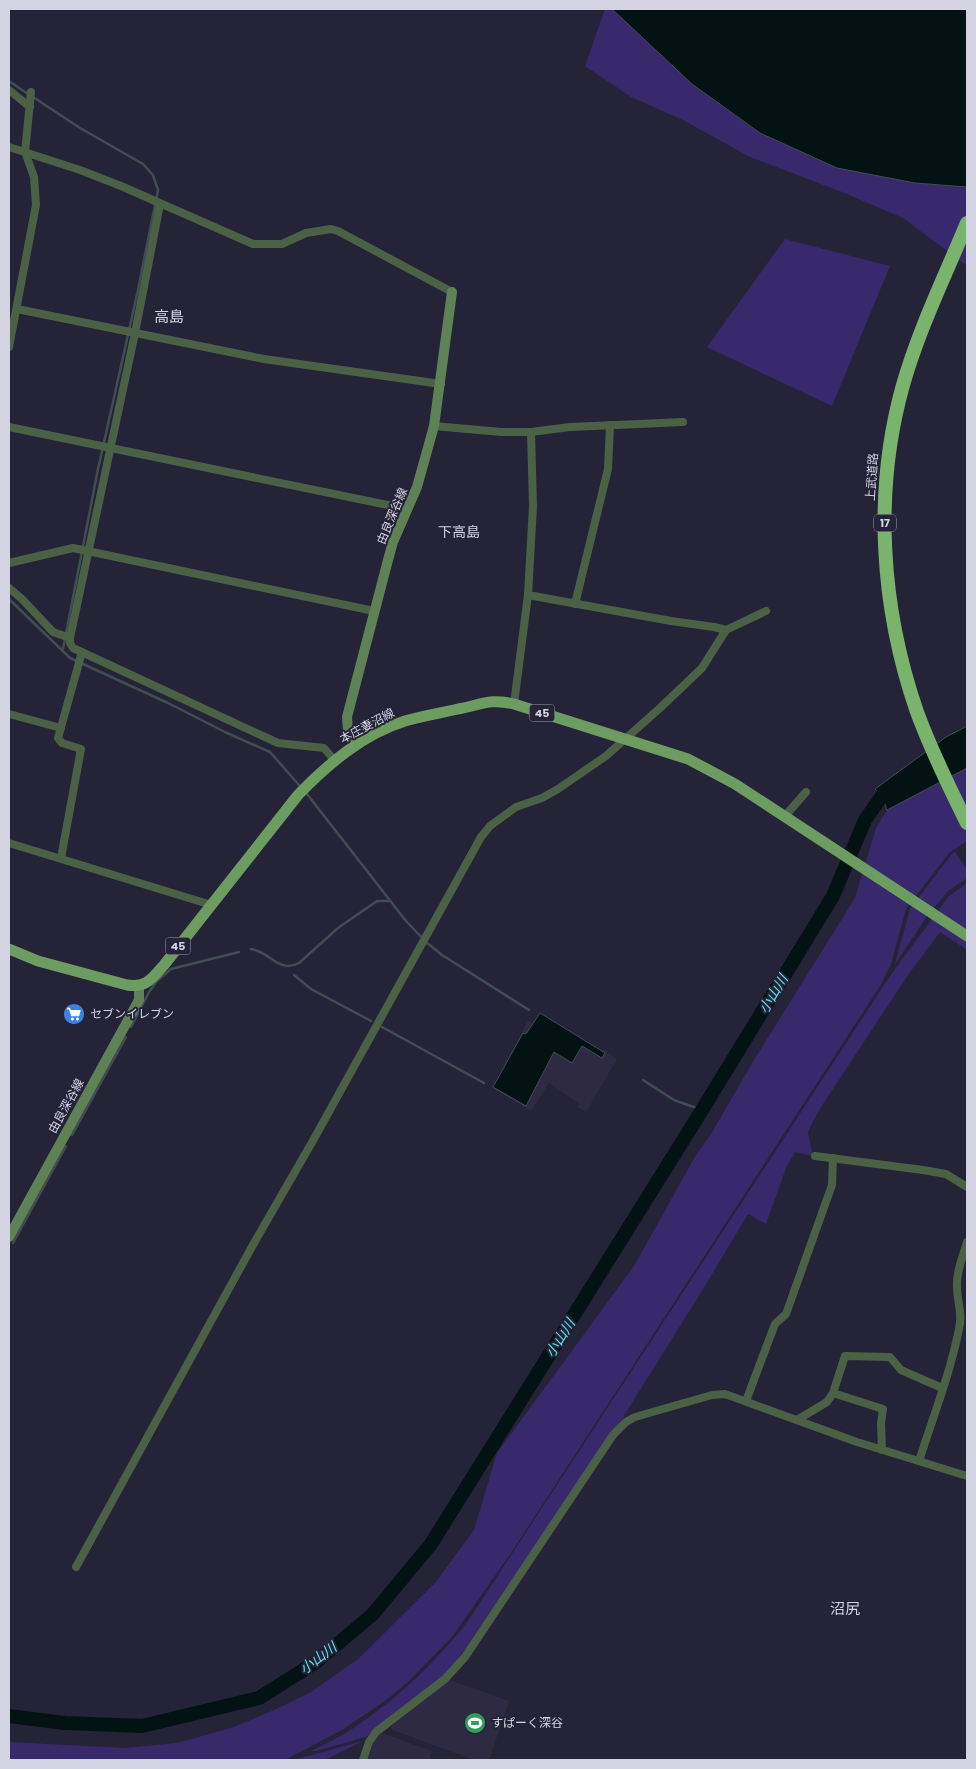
<svg xmlns="http://www.w3.org/2000/svg" width="976" height="1769" font-family="Poppins,'Noto Sans JP',sans-serif">
  <rect width="100%" height="100%" fill="#252337"/>
  <g fill="#2e2a44">
    <polygon points="540,1014 603,1051 605,1049 607,1050 606,1053 617,1059 586,1112 577,1107 579,1104 549,1083 531,1111 492,1088 528,1021 532,1023 537,1020"/>
    <polygon points="450,1680 509,1701 489,1760 475,1760 392,1730 390,1727"/>
    <polygon points="382,1733 432,1751 429,1760 368,1760 375,1739"/>
  </g>
  <g fill="#38296d">
    <polygon points="605,9 612,9 692,84 760,133 915,183 967,188 967,266 903,218 842,192 750,157 683,120 631,97 585,66"/>
    <polygon points="785,239 890,266 832,406 707,347"/>
    <polygon points="967,768 967,841 949,853 906,909 891,964 882,983 513,1550 452,1637 408,1682 382,1703 342,1730 285,1760 9,1760 9,1742 125,1748 177,1743 234,1727 272,1711 311,1692 358,1659 435,1583 474,1530 497,1453 634,1266 696,1155 711,1134 754,1060 855,898 876,828 887,810"/>
    <polygon points="955,852 967,870 967,878 948,891 927,916 895,964 910,909 951,855"/>
    <polygon points="967,883 967,932 938,911 948,897"/>
    <path d="M932 919 967 942V950L940 932 908 975 821 1107 809 1129 808 1133 813 1156 795 1152 786 1168 766 1224 748 1214 705 1286 625 1414 622 1420 607 1439 466 1648 453 1667 443 1676 366 1737 316 1751H311C327 1743 344 1735 358 1725 400 1696 437 1661 468 1621L892 973Z"/>
    <polygon points="363,1741 325,1760 293,1760"/>
  </g>
  <g fill="#031314" stroke="#424d52">
    <polygon points="612,9 967,9 967,187 915,183 837,168 760,133 692,84"/>
    <polygon points="967,726 967,768 887,810 882,796 875,789 946,737"/>
    <polygon points="540,1013 605,1053 602,1058 582,1046 572,1063 554,1052 526,1106 493,1087 523,1033 526,1034"/>
  </g>
  <g fill="none" stroke-linecap="round" stroke-linejoin="round">
    <g stroke="#424d52" stroke-width="2.5">
      <polyline points="9,81 28,94"/>
      <polyline points="33,97 80,128 143,164 153,175 158,190 138,290 98,469 63,649"/>
      <polyline points="9,599 70,658 168,703 227,733 270,752 299,785"/>
      <polyline points="307,794 406,921 426,942 442,955 529,1010"/>
      <path d="M251 949C269 951 279 974 299 963L338 928 377 901H389"/>
      <polyline points="294,975 311,989 371,1021"/>
      <polyline points="131,1027 149,992 157,981 171,969 239,952"/>
      <polyline points="382,1027 484,1083"/>
      <polyline points="643,1080 674,1100 702,1110"/>
      <polyline points="72,1135 126,1037"/>
      <polyline points="13,1243 66,1146"/>
    </g>
    <polyline stroke="#031314" stroke-width="14" points="9,1716 65,1723 142,1726 259,1698 316,1662 373,1614 431,1544 702,1110 833,896 865,820 882,796 897,786"/>
    <g stroke="#4b6145" stroke-width="8">
      <polyline points="9,90 30,107"/>
      <polyline points="9,147 80,170 121,186 253,244 282,244 306,233 331,229 338,231 452,292"/>
      <polyline points="17,309 264,359 441,384"/>
      <polyline points="9,347 36,205 34,177 25,152 31,92"/>
      <polyline points="434,426 501,432 531,432 570,427 683,422"/>
      <polyline points="9,427 407,509"/>
      <polyline points="9,563 73,548 374,611"/>
      <polyline points="9,588 22,599 53,632 70,638 70,643 73,648 278,743 324,748 335,761"/>
      <polyline points="528,595 671,621 714,627 726,630"/>
      <polyline points="575,604 608,469 610,425"/>
      <polyline points="70,638 135,333 160,204"/>
      <polyline points="514,704 528,595 533,506 531,432"/>
      <polyline points="9,714 61,728"/>
      <polyline points="785,816 806,792"/>
      <polyline points="9,843 205,903 209,906"/>
      <polyline points="61,858 81,749 62,743 58,738 82,652"/>
      <polyline points="815,1156 923,1170 946,1174 967,1187"/>
      <polyline points="833,1393 883,1409 881,1423 882,1450"/>
      <polyline points="746,1401 775,1324 786,1314 832,1185 833,1158"/>
      <polyline points="797,1420 827,1402 833,1393 845,1356 890,1357 901,1370 942,1388"/>
      <path d="M919 1461C933 1417 950 1374 959 1329 963 1312 957 1303 957 1287 956 1272 963 1256 967 1242"/>
      <polyline points="76,1567 254,1243 315,1137 481,837 490,826 516,807 542,798 558,789 606,756 660,708 702,668 726,630 766,611"/>
      <polyline points="363,1760 369,1742 376,1732 445,1679 465,1657 613,1435 626,1422 635,1417 712,1395 725,1394 857,1442 967,1476"/>
    </g>
    <g stroke="#5e8255" stroke-width="10">
      <polyline points="357,744 348,731 347,717 388,560 393,542 417,487 434,426 452,292"/>
      <polyline points="9,1237 139,1000 139,986"/>
    </g>
    <path stroke="#6d9c61" stroke-width="11" d="M9 949 38 961 127 985C147 988 152 978 164 965L298 795C328 764 363 734 405 721 422 716 440 713 458 709 481 705 489 698 514 704L688 759 735 784 967 936"/>
    <path stroke="#7ab36b" stroke-width="14" d="M967 223C945 276 919 329 903 385 873 492 881 608 917 712 931 750 949 787 967 823"/>
  </g>
  <defs>
    <g id="supermarket-disc" transform="scale(1.125)"><circle r="9.5" fill="#3f7fe0" stroke="#252337"/><path d="M-6-5.5h2.5l.6 2H6L4.5 2H-2.5L-4.4-4H-6ZM-1.5 3.2a1.3 1.3 0 1 0 .1 0ZM3 3.2a1.3 1.3 0 1 0 .1 0Z" fill="#fff"/></g>
    <g id="stadium-disc" transform="scale(1.125)"><circle r="9.5" fill="#2e9e5b" stroke="#252337"/><path d="M0-5a6.5 5 0 1 0 0 10a6.5 5 0 1 0 0-10ZM-3.5-1.8h7v3.6h-7Z" fill="#fff"/></g>
  </defs>
  <g fill-rule="evenodd">
    <use href="#supermarket-disc" x="74" y="1014"/>
    <use href="#stadium-disc" x="475" y="1723"/>
  </g>
  <g text-anchor="middle" stroke-width="4" stroke-linejoin="round" paint-order="stroke">
    <g fill="#252337" stroke="#a09eae" stroke-width="1">
      <rect x="874" y="514.5" width="22" height="17" rx="4"/>
      <rect x="529.5" y="704.5" width="25" height="17" rx="4"/>
      <rect x="165.5" y="937.5" width="25" height="17" rx="4"/>
    </g>
    <g font-size="11" font-weight="bold" fill="#d4d3e1">
      <text x="885" y="527">17</text>
      <text x="542" y="717">45</text>
      <text x="178" y="950">45</text>
    </g>
    <g font-size="12" fill="#d4d3e1" stroke="#252337">
      <text transform="translate(872 477) rotate(-86)" y="4">上武道路</text>
      <text transform="translate(392 516) rotate(-67)" y="4">由良深谷線</text>
      <text transform="translate(367 726) rotate(-28)" y="4">本庄妻沼線</text>
      <text transform="translate(66 1106) rotate(-61)" y="4">由良深谷線</text>
    </g>
    <g font-size="12" fill="#d4d3e1" stroke="#252337" text-anchor="start">
      <text x="90" y="1018">セブンイレブン</text>
      <text x="491" y="1727">すぱーく深谷</text>
    </g>
    <g font-size="14" fill="#d4d3e1" stroke="#252337">
      <text x="459" y="537">下高島</text>
    </g>
    <g font-size="14" font-style="italic" fill="#5ce3ef" stroke="#252337">
      <text transform="translate(773 994) rotate(-59)" y="5">小山川</text>
      <text transform="translate(560 1338) rotate(-58)" y="5">小山川</text>
      <text transform="translate(318 1658) rotate(-37)" y="5">小山川</text>
    </g>
    <g font-size="15" fill="#d4d3e1" stroke="#252337">
      <text x="169" y="322">高島</text>
      <text x="845" y="1614">沼尻</text>
    </g>
  </g>
  <rect width="976" height="1769" fill="none" stroke="#d4d3e1" stroke-width="20"/>
</svg>
